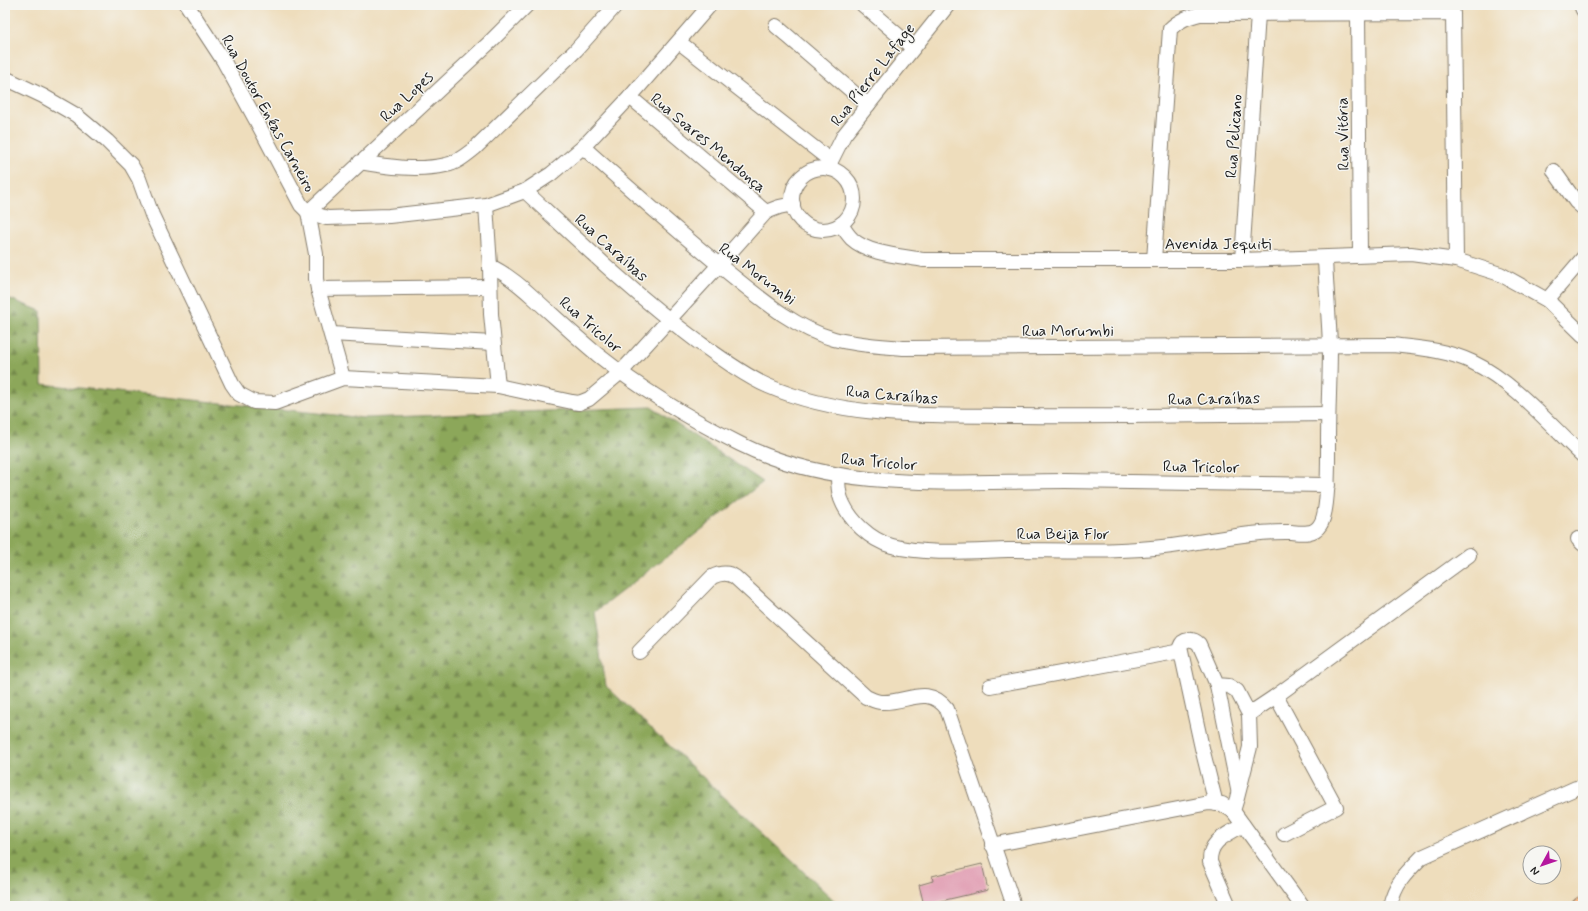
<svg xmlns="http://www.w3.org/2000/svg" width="1588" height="911" font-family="Mynerve,sans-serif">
  <defs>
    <pattern id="forest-firs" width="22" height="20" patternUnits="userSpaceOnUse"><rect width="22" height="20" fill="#8ca75a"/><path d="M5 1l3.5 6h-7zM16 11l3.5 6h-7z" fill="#72874a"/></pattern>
  </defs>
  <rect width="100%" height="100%" fill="#f6f6f2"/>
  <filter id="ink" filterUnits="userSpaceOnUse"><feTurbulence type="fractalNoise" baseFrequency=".025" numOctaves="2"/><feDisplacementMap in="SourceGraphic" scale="8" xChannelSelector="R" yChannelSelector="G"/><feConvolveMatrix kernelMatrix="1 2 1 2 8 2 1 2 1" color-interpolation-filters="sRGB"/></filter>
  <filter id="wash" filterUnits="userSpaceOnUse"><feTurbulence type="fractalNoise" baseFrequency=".012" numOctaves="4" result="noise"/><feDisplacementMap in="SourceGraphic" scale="16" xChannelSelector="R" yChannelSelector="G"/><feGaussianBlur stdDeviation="0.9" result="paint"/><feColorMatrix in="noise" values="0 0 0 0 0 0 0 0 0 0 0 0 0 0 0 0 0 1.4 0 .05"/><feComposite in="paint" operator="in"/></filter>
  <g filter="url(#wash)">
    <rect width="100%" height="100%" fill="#eeddbc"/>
    <polygon fill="url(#forest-firs)" stroke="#54623b" points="5,297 41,311 42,384 364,418 651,407 763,482 595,612 606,686 840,906 5,906"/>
    <g id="blocks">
      <polygon fill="#e2a2b6" points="982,864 988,890 924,905 919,885 933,881 932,876"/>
    </g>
  </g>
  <g filter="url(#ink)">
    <use href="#blocks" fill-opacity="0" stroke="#857c6c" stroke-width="1"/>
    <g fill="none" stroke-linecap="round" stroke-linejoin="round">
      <g stroke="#857c6c" stroke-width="16">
        <g id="minor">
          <polyline points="187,5 223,60 257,122 301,205 308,212 327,218 389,216 486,205 525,191 551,174 583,147 630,97 710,5"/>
          <polyline points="863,5 913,48"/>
          <polyline points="1581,5 1583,10"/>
          <polyline points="1358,13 1360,255"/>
          <polyline points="776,26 868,105"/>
          <polyline points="679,42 831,161"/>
          <polyline points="5,78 43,96 76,115 107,141 131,165 139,179 152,215 232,384 239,394 254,402 275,403 343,378 498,386 572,402 579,403 589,399 621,372 719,265 766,212 779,207 793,204"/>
          <polyline points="630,97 766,212"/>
          <path d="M583 147C631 190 679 233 730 274 761 299 795 328 834 339 857 345 880 346 903 348L1392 345C1419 348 1447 350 1472 362 1514 382 1549 424 1583 456"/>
          <path d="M360 162C388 167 418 171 446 165 457 163 466 155 475 148L576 50 616 5"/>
          <circle cx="823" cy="199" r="31"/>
          <polyline points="830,169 831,161 844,135 948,5"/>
          <polyline points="1554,171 1576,202 1583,208"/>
          <path d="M525 191C581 243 636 296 697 341 718 356 745 376 768 386 846 420 933 415 1016 416 1120 417 1224 415 1328 414"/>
          <polyline points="486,205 490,266 491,314 498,386"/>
          <path d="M841 224C844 229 848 235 852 239 868 254 902 256 923 260H1242L1411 254 1456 260 1500 274 1547 300 1583 335"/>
          <path d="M1154 260 1170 29C1179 20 1188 17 1200 14L1453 13 1456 260"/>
          <polyline points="1242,260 1258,14"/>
          <path d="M490 266C507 274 520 285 534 298 555 317 576 337 598 355 642 390 690 419 740 444 841 494 956 481 1065 481 1152 482 1240 484 1328 485"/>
          <polyline points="318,289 490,287"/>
          <polyline points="1547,300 1583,258"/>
          <polyline points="331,334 493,343"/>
          <polyline points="343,378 318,289 316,279 316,254 308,212 489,43 527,5"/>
          <path d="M838 475C838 484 838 491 841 499 849 520 870 540 892 546 926 555 972 551 1008 550 1063 550 1117 553 1172 546 1211 541 1250 531 1291 532 1301 533 1314 535 1320 525 1329 513 1328 459 1328 442 1328 410 1330 378 1330 346 1329 317 1326 287 1325 258"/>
          <polyline points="1578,539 1583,544"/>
          <path d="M639 652 712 577C720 573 728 572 735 577L866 697C871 699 876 702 881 702 906 704 927 683 947 709L1014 906"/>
          <polyline points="1217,685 1238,789"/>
          <polyline points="990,686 1181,651"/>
          <polyline points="1276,696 1336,807 1284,834"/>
          <polyline points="1249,714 1276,696 1469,555"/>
          <path d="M1216 804 1202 748 1180 647C1183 638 1193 638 1199 644L1217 685 1229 686 1237 691 1249 714 1250 747 1237 798 1233 811"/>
          <polyline points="992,845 1209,803 1222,804 1233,811 1302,906"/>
          <path d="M1229 906 1210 862C1209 840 1227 835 1243 825"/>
          <path d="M1390 906C1395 883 1406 873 1422 857L1576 788"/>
        </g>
      </g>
      <g stroke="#857c6c" stroke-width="18">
        <polyline id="major" points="1580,906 1583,904"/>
      </g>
      <use href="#minor" stroke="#fff" stroke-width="14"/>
      <use href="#major" stroke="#fabc8b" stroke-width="17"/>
    </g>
  </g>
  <g text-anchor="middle" stroke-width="3" stroke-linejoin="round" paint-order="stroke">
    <g font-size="16" fill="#1c1c1c" stroke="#f6f6f2">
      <text transform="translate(872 74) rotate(-52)" y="6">Rua Pierre Lafage</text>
      <text transform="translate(406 96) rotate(-43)" y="6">Rua Lopes</text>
      <text transform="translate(269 113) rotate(61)" y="6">Rua Doutor Enéas Carneiro</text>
      <text transform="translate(1342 134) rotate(-91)" y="6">Rua Vitória</text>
      <text transform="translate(1233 136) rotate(-86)" y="6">Rua Pelicano</text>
      <text transform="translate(709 142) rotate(40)" y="6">Rua Soares Mendonça</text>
      <text x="1218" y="249">Avenida Jequiti</text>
      <text transform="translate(612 247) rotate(42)" y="6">Rua Caraíbas</text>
      <text transform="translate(758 273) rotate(37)" y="6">Rua Morumbi</text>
      <text transform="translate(591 324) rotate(41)" y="6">Rua Tricolor</text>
      <text x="1068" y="336">Rua Morumbi</text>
      <text transform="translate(892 394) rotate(5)" y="6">Rua Caraíbas</text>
      <text transform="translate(1214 398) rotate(-1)" y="6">Rua Caraíbas</text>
      <text transform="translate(879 461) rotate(5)" y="6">Rua Tricolor</text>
      <text transform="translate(1201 466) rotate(1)" y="6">Rua Tricolor</text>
      <text x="1063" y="539">Rua Beija Flor</text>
    </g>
  </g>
  <rect width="1588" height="911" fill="none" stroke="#f6f6f2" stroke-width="20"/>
  <g transform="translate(1542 865) rotate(230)"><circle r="19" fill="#f6f6f2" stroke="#9f9f9c"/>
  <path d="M0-3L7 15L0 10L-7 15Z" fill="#b5179e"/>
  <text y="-6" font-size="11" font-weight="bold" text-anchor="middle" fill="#1c1c1c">N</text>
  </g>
</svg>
